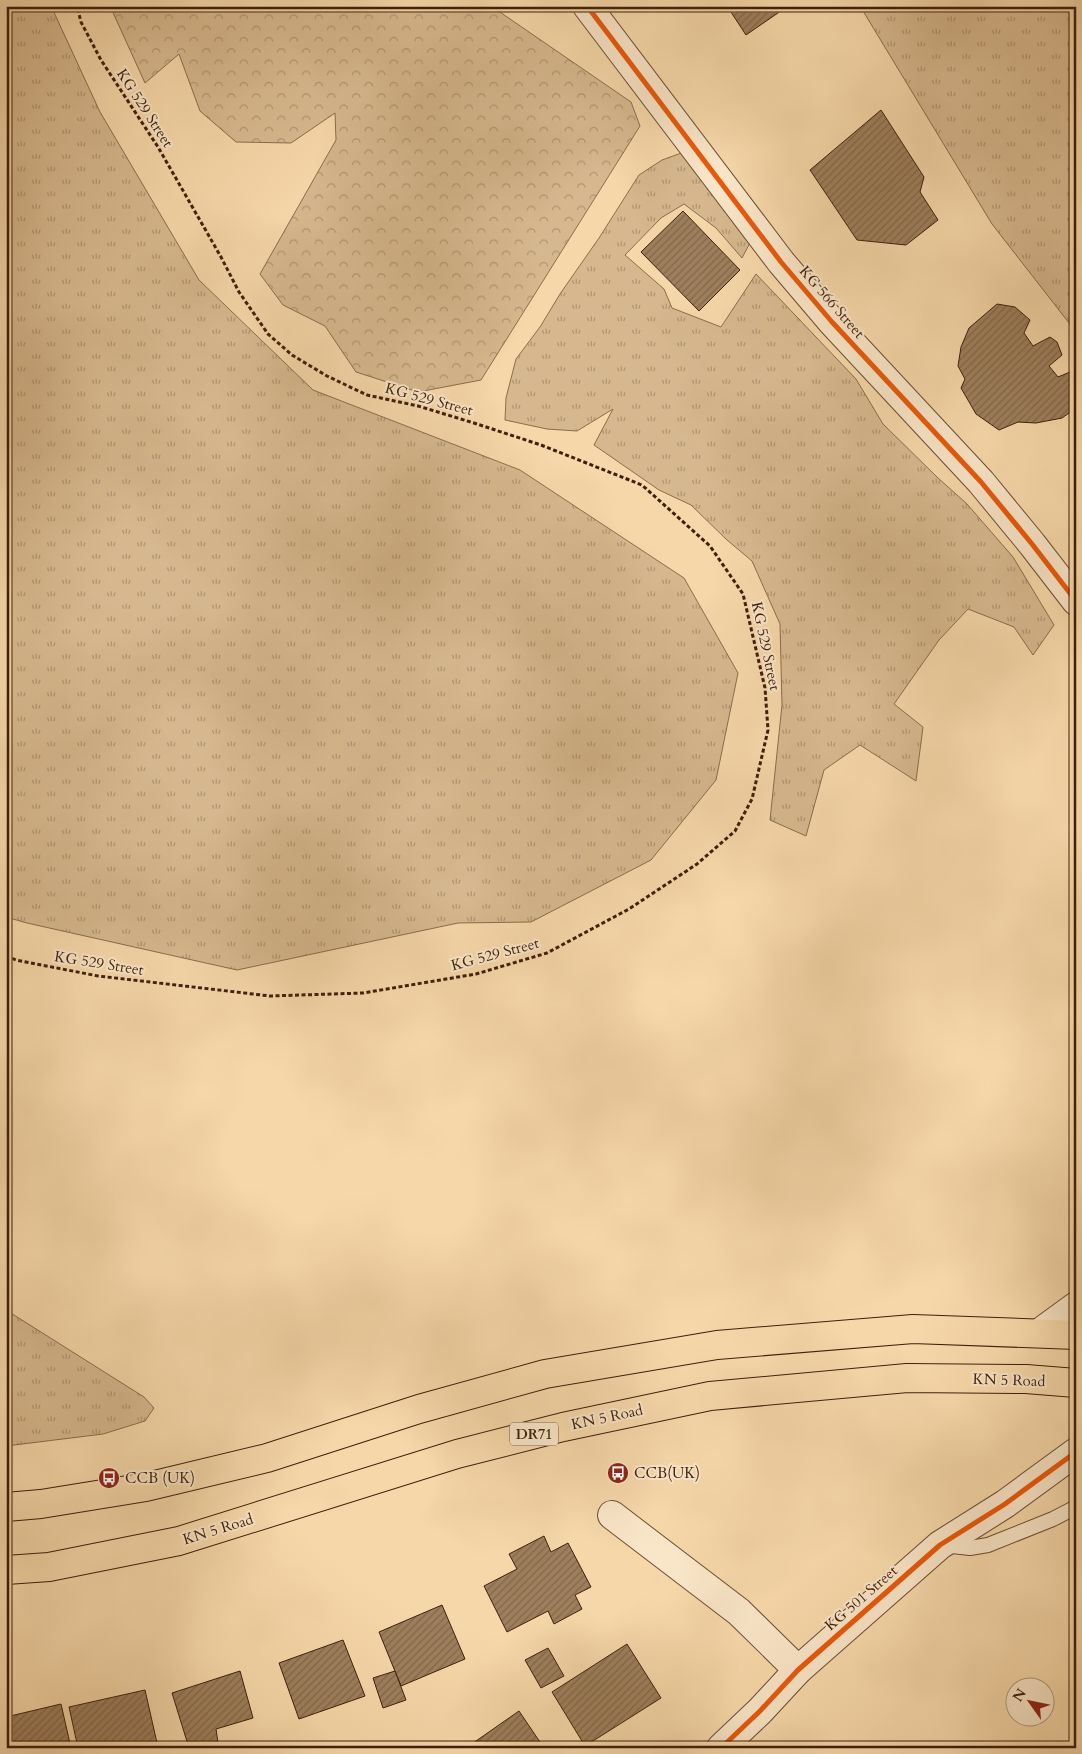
<svg xmlns="http://www.w3.org/2000/svg" width="1082" height="1754" font-family="Cardo,serif">
  <defs>
    <pattern id="grass-tufts" width="24" height="20" patternUnits="userSpaceOnUse" patternTransform="scale(1.25)"><rect width="24" height="20" fill="#d7b88e"/><path d="M3 7l-1-3M5 7V3M7 7l1-3M15 17l-1-3M17 17v-4M19 17l1-3" fill="none" stroke="#b09572"/></pattern>
    <pattern id="forest-crowns" width="20" height="18" patternUnits="userSpaceOnUse" patternTransform="scale(1.25)"><rect width="20" height="18" fill="#d7b88e"/><path d="M2 6a3 3 0 1 1 6 0M12 15a3 3 0 1 1 6 0" fill="none" stroke="#b09572"/></pattern>
    <pattern id="building-hatch" width="6" height="6" patternUnits="userSpaceOnUse" patternTransform="scale(1.25)"><rect width="6" height="6" fill="#9e7f5d"/><path d="M-1 1l2-2M0 6l6-6M5 7l2-2" fill="none" stroke="#82674b"/></pattern>
  </defs>
  <rect width="100%" height="100%" fill="#f6d7a9"/>
  <filter id="stains"><feTurbulence type="fractalNoise" baseFrequency=".004" numOctaves="4"/><feColorMatrix values="0 0 0 0 .2 0 0 0 0 .09 0 0 0 0 .02 0 0 0 .5 -.17"/></filter>
  <radialGradient id="worn" r=".72"><stop offset=".6" stop-color="#630" stop-opacity="0"/><stop offset="1" stop-color="#630" stop-opacity=".3"/></radialGradient>
  <g fill="url(#grass-tufts)" stroke="#8b6c4c">
    <polygon points="6,6 51,6 100,112 199,280 313,390 520,470 684,578 738,673 716,780 651,860 531,922 458,923 237,970 27,923 6,917"/>
    <polygon points="860,6 1076,6 1076,332 992,224"/>
    <polygon points="684,152 753,237 742,258 716,228 684,204 661,218 625,255 664,289 672,308 721,327 756,274 856,379 883,424 937,477 967,504 1013,557 1054,625 1033,655 1014,627 968,609 939,640 894,704 923,727 916,781 860,745 824,770 806,836 770,820 782,705 780,624 752,561 727,540 691,505 659,490 594,445 613,409 577,431 547,429 505,420 506,398 516,359 540,327 560,294 599,238 639,175 662,160"/>
    <polygon points="6,1310 144,1397 154,1408 145,1421 103,1434 6,1446"/>
  </g>
  <polygon fill="url(#forest-crowns)" stroke="#8b6c4c" points="110,6 491,6 631,102 640,126 481,380 418,392 356,372 325,326 283,305 260,274 336,140 335,113 291,143 236,142 200,111 179,54 145,83"/>
  <g fill="url(#building-hatch)" stroke="#3f1f0b">
    <polygon points="727,6 788,6 746,35"/>
    <polygon points="881,110 924,177 920,192 938,220 906,245 857,240 810,170"/>
    <polygon points="683,211 740,270 699,311 641,252"/>
    <polygon points="997,304 1015,307 1030,320 1024,333 1033,346 1050,337 1057,342 1062,355 1049,366 1058,377 1070,372 1076,376 1076,408 1062,418 1036,423 1018,422 999,430 976,414 961,388 965,379 958,366 961,347 969,328"/>
    <polygon points="544,1536 551,1552 568,1543 591,1587 575,1595 582,1609 554,1624 548,1611 507,1632 484,1586 517,1569 509,1554"/>
    <polygon points="442,1605 465,1659 401,1686 379,1632"/>
    <polygon points="343,1640 365,1696 299,1719 279,1663"/>
    <polygon points="627,1644 661,1698 585,1746 552,1692"/>
    <polygon points="548,1648 564,1676 541,1688 525,1660"/>
    <polygon points="240,1671 253,1718 216,1729 218,1743 199,1748 189,1748 172,1693"/>
    <polygon points="395,1671 406,1700 383,1708 373,1678"/>
    <polygon points="145,1690 157,1743 138,1748 78,1748 69,1707"/>
    <polygon points="61,1704 71,1748 6,1748 6,1717"/>
    <polygon points="519,1711 544,1748 466,1748"/>
  </g>
  <g fill="none" stroke-linecap="round" stroke-linejoin="round">
    <g stroke="#6d4d32" stroke-width="16">
      <polyline id="lane" points="943,1545 970,1548 988,1545 1053,1519 1076,1507"/>
    </g>
    <g stroke="#6d4d32" stroke-width="30">
      <g id="street">
        <polyline points="587,6 781,262 832,322 981,482 1032,544 1076,601"/>
        <polyline points="1039,1333 1076,1306"/>
        <polyline points="612,1515 739,1612 798,1670"/>
        <polyline points="721,1748 760,1711 798,1670 940,1545 1005,1504 1076,1452"/>
      </g>
    </g>
    <g stroke="#3f1f0b" stroke-width="30">
      <g id="primary">
        <polyline points="6,1507 41,1504 146,1487 267,1458 419,1409 545,1374 717,1345 913,1329 1076,1335"/>
        <polyline points="6,1570 49,1567 179,1541 457,1454 563,1427 710,1396 907,1378 1026,1379 1076,1383"/>
      </g>
    </g>
    <polyline stroke="#3f1f0b" stroke-width="3" stroke-dasharray="4 2.5" stroke-linecap="butt" points="6,956 16,960 98,976 270,996 363,993 476,974 547,953 629,909 697,864 735,831 752,799 768,730 765,688 743,594 710,546 642,485 541,445 474,423 418,406 367,395 327,376 292,355 268,334 239,292 221,257 158,147 101,60 81,22 77,6"/>
    <use href="#lane" stroke="#f9e5c7" stroke-width="14"/>
    <use href="#street" stroke="#f9e5c7" stroke-width="28"/>
    <use href="#primary" stroke="#f6d7a9" stroke-width="28"/>
    <g stroke="#f9e5c7" stroke-width="8">
      <g id="cycleway">
        <polyline points="587,6 781,262 832,322 981,482 1032,544 1076,601"/>
        <polyline points="721,1748 760,1711 798,1670 940,1545 1005,1504 1076,1452"/>
      </g>
    </g>
    <use href="#cycleway" stroke="#e8590c" stroke-width="5"/>
  </g>
  <defs>
    <g id="bus-disc" transform="scale(1.125)"><circle r="9.5" fill="#8f2418" stroke="#f9e5c7"/><path d="M-5-6H5V4H4V6H2V4H-2V6H-4V4H-5ZM-3.5-4V0h7V-4ZM-3.5 1.2v1.5H-2V1.2ZM2 1.2v1.5H3.5V1.2Z" fill="#fff"/></g>
  </defs>
  <g fill-rule="evenodd">
    <use href="#bus-disc" x="618" y="1473"/>
    <use href="#bus-disc" x="109" y="1478"/>
  </g>
  <g text-anchor="middle" stroke-width="4" stroke-linejoin="round" paint-order="stroke">
    <rect fill="#f9e5c7" stroke="#775a43" stroke-width="1" x="510" y="1422.5" width="48" height="23" rx="4"/>
    <g font-size="14" font-weight="bold" fill="#3f1f0b">
      <text x="534" y="1439">DR71</text>
    </g>
    <g font-size="15" fill="#3f1f0b" stroke="#f9e5c7">
      <text transform="translate(145 108) rotate(57)" y="5">KG 529 Street</text>
      <text transform="translate(832 302) rotate(49)" y="5">KG 566 Street</text>
      <text transform="translate(429 399) rotate(15)" y="5">KG 529 Street</text>
      <text transform="translate(766 646) rotate(78)" y="5">KG 529 Street</text>
      <text transform="translate(495 954) rotate(-15)" y="5">KG 529 Street</text>
      <text transform="translate(99 963) rotate(9)" y="5">KG 529 Street</text>
      <text transform="translate(1009 1380) rotate(2)" y="5">KN 5 Road</text>
      <text transform="translate(607 1417) rotate(-12)" y="5">KN 5 Road</text>
      <text transform="translate(218 1529) rotate(-17)" y="5">KN 5 Road</text>
      <text transform="translate(861 1598) rotate(-41)" y="5">KG 501 Street</text>
    </g>
    <g font-size="15" fill="#3f1f0b" stroke="#f9e5c7" text-anchor="start">
      <text x="634" y="1478">CCB(UK)</text>
      <text x="125" y="1483">CCB (UK)</text>
    </g>
  </g>
  <rect width="1082" height="1754" fill="none" stroke="#f6d7a9" stroke-width="25"/>
  <rect x="8" y="8" width="1067" height="1739" fill="none" stroke="#3f1f0b" stroke-width="2.5"/>
  <rect x="12" y="12" width="1057" height="1729" fill="none" stroke="#3f1f0b"/>
  <g transform="translate(1030 1702) rotate(303)"><circle r="24" fill="#f9e5c7" stroke="#af967c"/>
  <path d="M0-4L9 19L0 12L-9 19Z" fill="#8f2418"/>
  <text y="-8" font-size="14" font-weight="bold" text-anchor="middle" fill="#3f1f0b">N</text>
  </g>
  <rect width="100%" height="100%" filter="url(#stains)"/>
  <rect width="100%" height="100%" fill="url(#worn)"/>
</svg>
